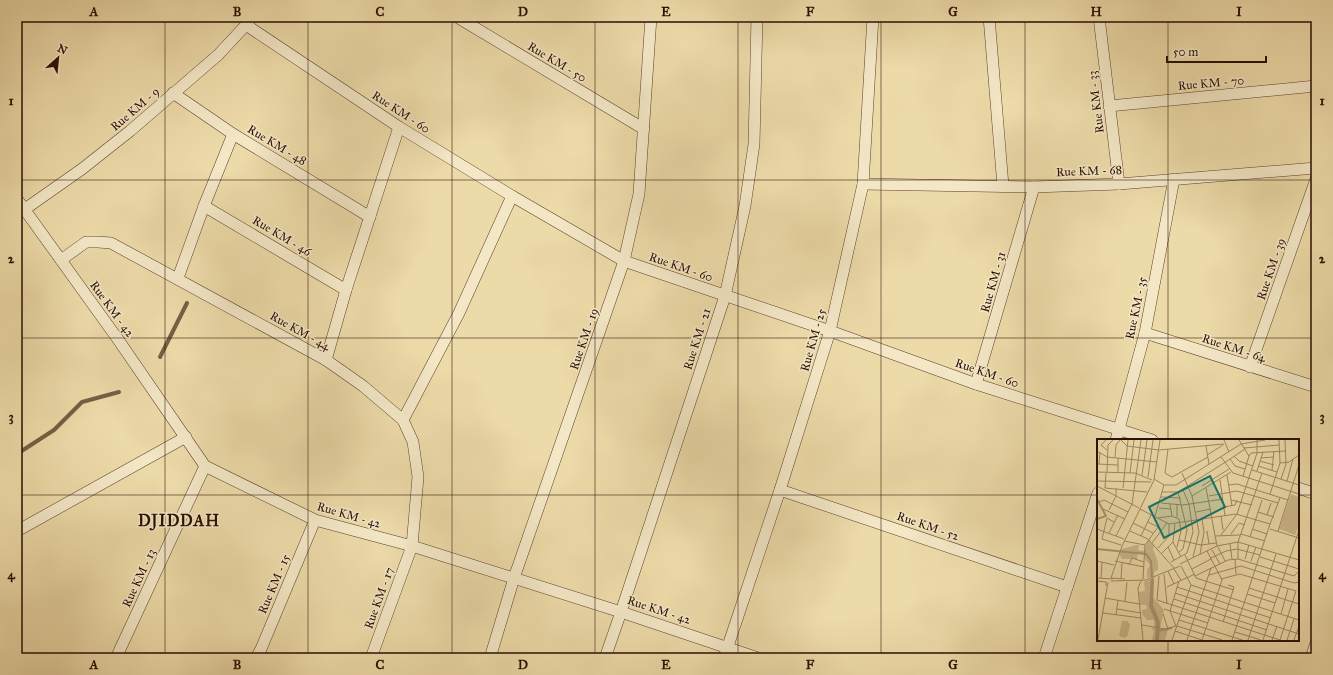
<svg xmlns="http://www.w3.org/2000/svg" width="1333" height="675" font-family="'IM FELL Great Primer',serif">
  <rect width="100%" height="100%" fill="#ecdaa8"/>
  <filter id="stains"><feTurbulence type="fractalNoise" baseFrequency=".005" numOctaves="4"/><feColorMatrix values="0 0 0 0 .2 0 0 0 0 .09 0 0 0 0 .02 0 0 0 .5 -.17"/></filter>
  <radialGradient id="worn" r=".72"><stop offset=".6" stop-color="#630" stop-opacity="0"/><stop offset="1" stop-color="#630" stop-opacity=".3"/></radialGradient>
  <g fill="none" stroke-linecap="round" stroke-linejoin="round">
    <g stroke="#775e43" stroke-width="4">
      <polyline points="160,357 187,303"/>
      <polyline points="17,454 54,430 82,402 119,392"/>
    </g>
    <g stroke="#5a402a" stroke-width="12">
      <g id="minor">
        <polyline points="457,17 644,129"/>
        <polyline points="989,17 1003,186"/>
        <polyline points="1099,17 1119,184"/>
        <polyline points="246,25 399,127 512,196 624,261 830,331 976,384 1152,440"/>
        <polyline points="173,93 233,134 370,217"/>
        <polyline points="1109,106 1316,86"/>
        <polyline points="863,184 1034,187 1119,184 1316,168"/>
        <polyline points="17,199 117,338 205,466 315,520 412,546 621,612 758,658"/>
        <polyline points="204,206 346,290"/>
        <polyline points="25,209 82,169 130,131 218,55 246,25 251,17"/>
        <polyline points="61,260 86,242 98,242 111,243 326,360 363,386 403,420 413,442 418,477 412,546 371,658"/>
        <polyline points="178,278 204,206 233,134"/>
        <polyline points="1145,333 1316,387"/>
        <polyline points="326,360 346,290 399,127"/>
        <polyline points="1250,367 1316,179"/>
        <polyline points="976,384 1034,187"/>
        <polyline points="403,420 459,313 512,196"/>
        <polyline points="1116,440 1145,333 1174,179"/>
        <polyline points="1298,488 1316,494"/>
        <polyline points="780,490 1067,587"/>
        <polyline points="17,531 186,437"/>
        <polyline points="116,658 205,466"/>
        <polyline points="256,658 261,649 315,520"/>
        <polyline points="490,658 514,578 624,261 639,194 651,17"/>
        <polyline points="605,658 621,612 725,296 745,206 754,144 757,17"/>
        <polyline points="724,658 780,490 830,331 863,184 873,17"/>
        <polyline points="1044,658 1098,493"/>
        <polyline points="1311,658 1316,643"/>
      </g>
    </g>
    <use href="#minor" stroke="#f3e7c6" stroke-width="11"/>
  </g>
  <path fill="none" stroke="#2a0d00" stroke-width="1" stroke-opacity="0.55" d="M165 17V658M308 17V658M452 17V658M595 17V658M738 17V658M881 17V658M1025 17V658M1168 17V440M17 180H1316M17 338H1316M17 495H1098M1298 495H1316M1168 640V658"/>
  <g text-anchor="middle" stroke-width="3" stroke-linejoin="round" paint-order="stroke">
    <g font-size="12" fill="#2a0d00" stroke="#f3e7c6">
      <text transform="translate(557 62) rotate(31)" y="4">Rue KM - 50</text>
      <text transform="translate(1211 83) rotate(-5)" y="4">Rue KM - 70</text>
      <text transform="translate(1096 102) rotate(-97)" y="4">Rue KM - 33</text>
      <text transform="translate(135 109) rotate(-41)" y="4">Rue KM - 9</text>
      <text transform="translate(401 112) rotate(33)" y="4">Rue KM - 60</text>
      <text transform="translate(277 145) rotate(31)" y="4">Rue KM - 48</text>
      <text transform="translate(1089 171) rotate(-2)" y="4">Rue KM - 68</text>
      <text transform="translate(282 236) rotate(31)" y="4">Rue KM - 46</text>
      <text transform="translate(681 267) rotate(19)" y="4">Rue KM - 60</text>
      <text transform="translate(1271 269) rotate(-71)" y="4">Rue KM - 39</text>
      <text transform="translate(993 282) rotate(-74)" y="4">Rue KM - 31</text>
      <text transform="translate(1136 308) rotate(-78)" y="4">Rue KM - 35</text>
      <text transform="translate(112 309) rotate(54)" y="4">Rue KM - 42</text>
      <text transform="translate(300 331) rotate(29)" y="4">Rue KM - 44</text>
      <text transform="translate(584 339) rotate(-71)" y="4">Rue KM - 19</text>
      <text transform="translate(697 339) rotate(-72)" y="4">Rue KM - 21</text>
      <text transform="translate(813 340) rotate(-74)" y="4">Rue KM - 25</text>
      <text transform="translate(1234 348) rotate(18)" y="4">Rue KM - 64</text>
      <text transform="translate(987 373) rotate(19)" y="4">Rue KM - 60</text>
      <text transform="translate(349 515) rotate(16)" y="4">Rue KM - 42</text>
      <text transform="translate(928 526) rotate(19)" y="4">Rue KM - 52</text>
      <text transform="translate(139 578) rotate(-65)" y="4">Rue KM - 13</text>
      <text transform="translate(274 584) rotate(-67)" y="4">Rue KM - 15</text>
      <text transform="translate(379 598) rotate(-70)" y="4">Rue KM - 17</text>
      <text transform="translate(659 610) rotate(18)" y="4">Rue KM - 42</text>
    </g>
    <g font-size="16" font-weight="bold" letter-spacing="1" fill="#2a0d00" stroke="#f3e7c6">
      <text x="179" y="526">DJIDDAH</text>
    </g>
  </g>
  <g transform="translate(1097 439)">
    <rect width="202" height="202" fill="#ecdaa8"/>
    <path d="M194 55 202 58V87L198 96 182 90ZM51 101 57 107 56 110 61 123V131L57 133V137L50 139V131L53 126 49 122 47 115 41 114 40 120H25L22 115 25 110 39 106H42L41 111 47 112ZM54 140V156L67 171 63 190 71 191 68 201H55L57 192 54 189H57V181H50L45 175V171L50 170 49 166H43L42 153 48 152 47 143ZM25 182H30L33 185 31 196 28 199 22 197Z" fill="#cbb78b"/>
    <path d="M57 139 56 166 63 183 62 201H58L59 184 52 167 54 140Z" fill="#aa946f"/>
    <path fill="none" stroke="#aa946f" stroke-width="2" d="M0 60 9 77 0 80M0 110 49 115 54 122 55 139M61 192 75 189"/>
    <path fill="none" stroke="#9e8865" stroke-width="1" d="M9 1 4 6 10 11M24 1 30 7 62 11 127 5M127 1 132 13M142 1 152 17 146 37M109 7 112 25M147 9 182 6M71 10 68 34 75 38 111 18M0 12 10 18 60 23M110 16 126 6M137 17 142 22 156 27M152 17 154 14 188 12M18 18 19 6 23 1M124 18 136 34 202 55M164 19 177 18M133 20 138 27 148 30M163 22 177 26M127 24 148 10M183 24 192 23 202 16M0 25 21 26M2 25 3 13M161 27 180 33M155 31 202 46M175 31 177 12M160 32 166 13M0 33 38 34 55 41M10 34 11 6 16 1M21 34V19M33 34 37 1M85 34 95 57 102 93 96 118M45 36 50 1M130 36 135 67M51 38 56 1M57 40 67 46H79L144 5 168 1M184 40 189 25 188 1M123 41 128 77M0 42 54 43M190 42 196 20M131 46 140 45 191 61M0 47 42 69M105 47 132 30M8 49 50 53M8 49 9 34M26 49 31 1M109 49 120 107M65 53H81L127 24M81 53 90 91 86 110 82 113M173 55 183 24 182 1M95 57 134 33M112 57 140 52 181 64M64 58 84 59M134 61 155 66M2 63 7 61 31 73M64 64 86 66 126 60M73 65 75 77M80 65V78M127 68 138 66 140 61M62 69 74 70M6 70 28 80M43 70 72 85 139 75 173 85 183 59M12 71 19 57V49M99 73 114 70M161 73 177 78M170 76 174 64M58 77 67 46M124 77 126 91M61 79 75 77 82 80 84 92 80 108M17 83 10 79 5 100 24 106M36 84 56 94M0 90 27 100M155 90 170 95M173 90 202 99M33 92 51 100 77 129M110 92 112 105M181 92 202 26M12 94 21 76M134 95 142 84 148 86M144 95 168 102M124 96 140 75 160 14V1M19 97 35 65 44 1M44 97 54 76M118 97 143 96M153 98 165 61M82 101 104 106 119 104M27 102 48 106M76 103 84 118M55 104 70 84M133 105 135 120M71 108 77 121M121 108 128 122M61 109 72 97V85M115 111 123 125M65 114 76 103 78 85M103 115 107 93 105 80M88 116 99 139 137 151M163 118 202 130M114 119 129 112 140 110 163 116M138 120 139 135M141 120V103L165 34M148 120 152 106M0 122 17 126M18 122 47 128M154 122 159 108M74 123 90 114 96 93 92 65 86 51M83 125 120 107 141 103 202 121M32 126 35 119 47 123M84 127 94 146 202 181M77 130 84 141M95 130 114 120M71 132 77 145M67 135 70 165M112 136 144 127 197 144 202 143M62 137 60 161 183 201M98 137 131 121 141 120 197 137 202 132M0 139 16 140M4 139 5 123M14 139 25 107 57 41 63 1M14 139 28 140M24 140 25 124M46 140 48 106 61 88 51 83M124 140 143 135 199 152M0 142 9 143V147M14 142 49 141 83 127M44 142 41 149 46 201M70 148 98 135M80 148 174 179M152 149 202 165M78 154 202 195M150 155 178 164M8 159 42 165M77 160 170 191M28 162 30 143M101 168 114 129M20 170 44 174M67 170 111 184M6 174 44 179M66 175 71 190M184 175 191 150M19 176 21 161M82 181 145 201M126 183 137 148 131 146M45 186 68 190 79 187M79 187 73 172 82 142M80 187 125 201M78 192 105 201M138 193 164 201M1 201 11 143M75 201 94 146M90 201 101 168M105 201 125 141 110 112M135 201 173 85M151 201 179 115M166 201 202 91M175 201 180 187M183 201 199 152M190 201 197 180M197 201 202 187"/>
    <path fill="#0f766e" fill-opacity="0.15" stroke="#0f766e" stroke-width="2" d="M113 37 128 68 67 99 52 68Z"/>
    <rect width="202" height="202" fill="none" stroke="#2a0d00" stroke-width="2"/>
  </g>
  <rect width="1333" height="675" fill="none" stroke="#ecdaa8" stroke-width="44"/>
  <g transform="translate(58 58) rotate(27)" stroke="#f3e7c6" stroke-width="3" paint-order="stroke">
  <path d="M0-3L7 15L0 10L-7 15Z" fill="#2a0d00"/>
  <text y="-6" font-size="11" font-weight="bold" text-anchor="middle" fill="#2a0d00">N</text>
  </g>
  <path d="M1167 56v6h99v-6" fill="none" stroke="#2a0d00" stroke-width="2"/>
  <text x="1173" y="56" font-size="12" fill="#2a0d00" stroke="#f3e7c6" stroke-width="3" paint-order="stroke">50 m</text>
  <rect x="22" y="22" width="1289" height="631" fill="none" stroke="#2a0d00" stroke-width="1.5"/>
  <g font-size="13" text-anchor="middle" font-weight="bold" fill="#2a0d00">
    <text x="94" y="16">A</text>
    <text x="237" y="16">B</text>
    <text x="380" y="16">C</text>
    <text x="523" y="16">D</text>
    <text x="666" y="16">E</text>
    <text x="810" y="16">F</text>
    <text x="953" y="16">G</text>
    <text x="1096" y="16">H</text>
    <text x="1239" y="16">I</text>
    <text x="11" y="105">1</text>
    <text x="1322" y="105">1</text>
    <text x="11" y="263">2</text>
    <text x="1322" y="263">2</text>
    <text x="11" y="421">3</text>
    <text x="1322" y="421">3</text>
    <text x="11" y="579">4</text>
    <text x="1322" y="579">4</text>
    <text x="94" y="669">A</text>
    <text x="237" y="669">B</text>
    <text x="380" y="669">C</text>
    <text x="523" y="669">D</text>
    <text x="666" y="669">E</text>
    <text x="810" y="669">F</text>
    <text x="953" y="669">G</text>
    <text x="1096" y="669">H</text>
    <text x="1239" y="669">I</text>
  </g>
  <rect width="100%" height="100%" filter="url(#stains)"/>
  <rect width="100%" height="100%" fill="url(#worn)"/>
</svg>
